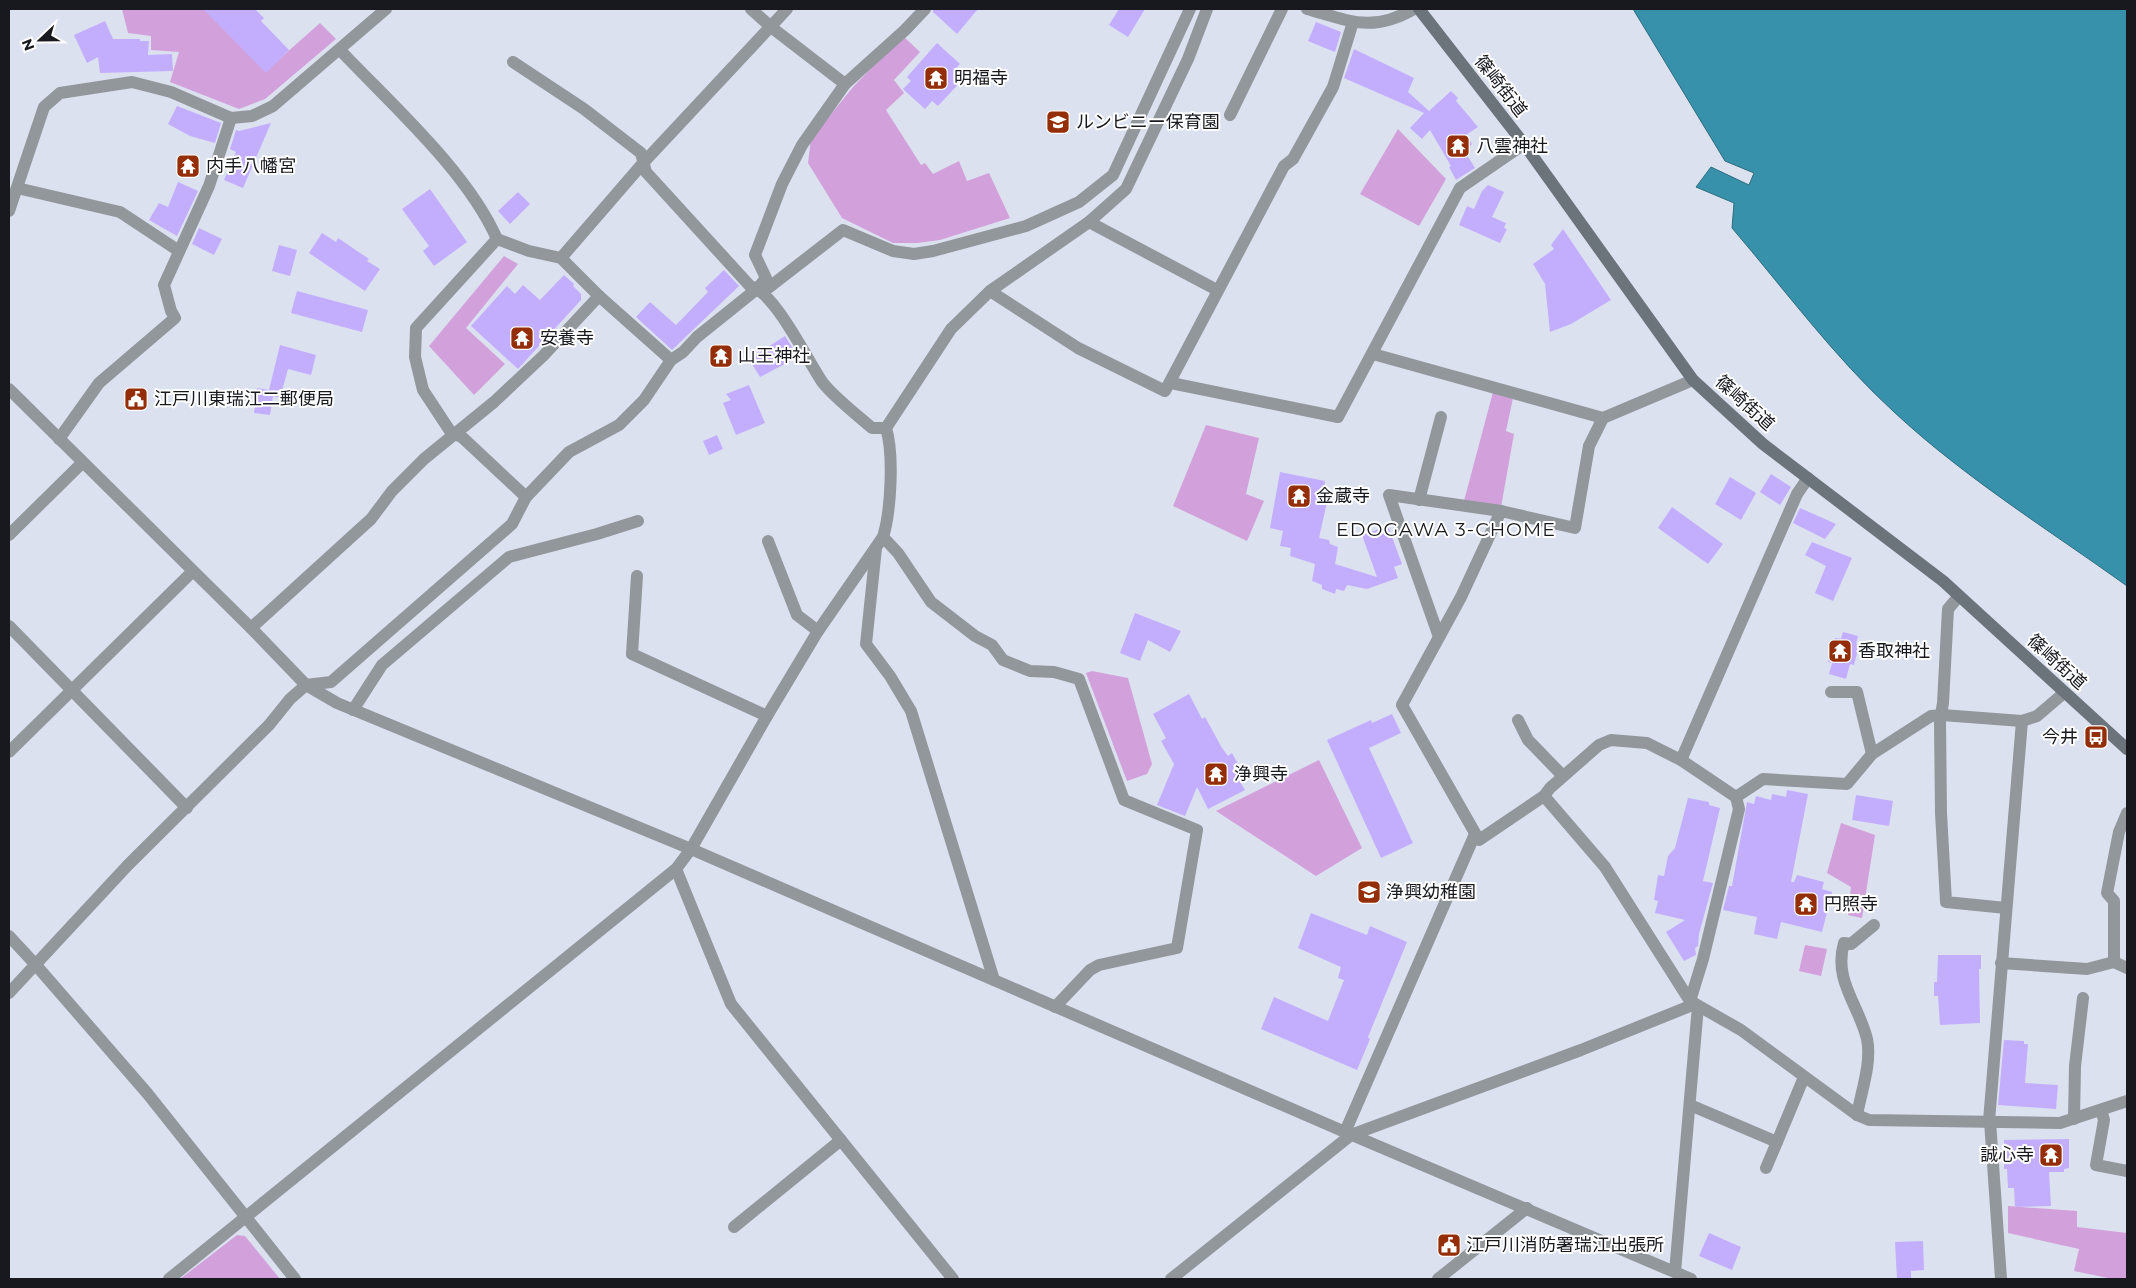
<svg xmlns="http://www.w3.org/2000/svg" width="2136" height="1288" font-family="Montserrat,'Noto Sans JP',sans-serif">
  <rect width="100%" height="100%" fill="#dce1f0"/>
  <g fill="#d2a1db">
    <polygon points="122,9 205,9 267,70 320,23 336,39 265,99 239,109 170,82 179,52 151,50 151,36 128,33"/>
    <polygon points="903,36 920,52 894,80 904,93 886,110 921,165 925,163 933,174 959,161 967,181 989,173 1010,218 940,240 917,243 893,243 842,218 808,163 811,139 853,87"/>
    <polygon points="1398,129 1446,179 1419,226 1360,194"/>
    <polygon points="504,256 518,264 466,328 505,364 474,395 429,346"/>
    <polygon points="1493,392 1513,398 1506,431 1514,434 1501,507 1464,501"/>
    <polygon points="1206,425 1259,438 1246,494 1264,501 1247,541 1173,506"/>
    <polygon points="1092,671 1128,678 1152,764 1147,774 1127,781 1086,673"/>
    <polygon points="1319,760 1362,848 1316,876 1216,811"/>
    <polygon points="1841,823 1875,835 1862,918 1848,915 1851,887 1827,873"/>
    <polygon points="1805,945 1827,949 1821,976 1799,971"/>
    <polygon points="2008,1206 2077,1211 2077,1227 2127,1233 2127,1279 2113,1279 2074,1271 2079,1249 2008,1233"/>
    <polygon points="237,1235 245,1236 280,1279 180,1279"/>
  </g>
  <path fill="#3791aa" stroke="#2e6d80" d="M1633 9H2127V586C2049 530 1965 478 1894 412 1834 357 1785 290 1732 228L1734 203 1696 187 1711 167 1749 185 1754 173 1725 161Z"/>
  <g fill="#c3aefe">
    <polygon points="203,9 255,9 264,18 261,21 289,50 266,73"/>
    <polygon points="933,9 978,9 957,34 933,12"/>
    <polygon points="1119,9 1145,9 1128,37 1109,25"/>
    <polygon points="105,21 113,39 140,39 140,41 149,41 148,55 172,54 173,71 100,73 98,57 87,63 74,35"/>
    <polygon points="1316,22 1341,32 1335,52 1308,41"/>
    <polygon points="937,43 960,64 955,69 965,77 938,106 932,101 925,109 903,89 911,81 907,77"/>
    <polygon points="1354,49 1414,78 1408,92 1429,111 1451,91 1458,98 1456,101 1478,127 1466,135 1472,144 1465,152 1475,168 1456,180 1449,167 1451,166 1430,130 1422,139 1410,128 1424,113 1344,78"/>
    <polygon points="177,106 221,123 215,143 190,136 168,124"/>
    <polygon points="271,123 243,188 224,180 236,152 230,149 236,130 239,131"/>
    <polygon points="178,182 198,191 177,236 149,220 159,203 168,207"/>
    <polygon points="1488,185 1504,192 1492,217 1506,223 1504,228 1507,229 1500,243 1459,225 1467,206 1474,209 1482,191"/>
    <polygon points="430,189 467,242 434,266 423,251 429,246 402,209"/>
    <polygon points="518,192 530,204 510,224 498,211"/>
    <polygon points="199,228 222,239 214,255 192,244"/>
    <polygon points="1563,229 1611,300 1571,324 1550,332 1545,284 1533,264 1554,249 1551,245"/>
    <polygon points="322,233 336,242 338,238 369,259 367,261 380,269 365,291 309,253"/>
    <polygon points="279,245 297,250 290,276 272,271"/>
    <polygon points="724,270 739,286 672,350 636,317 650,302 676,325 708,292 705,288"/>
    <polygon points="564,275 574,284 573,286 581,294 581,300 518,369 471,326 507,286 515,294 523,285 540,300"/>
    <polygon points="297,291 368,310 362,332 291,313"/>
    <polygon points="785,336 798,357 760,377 749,359"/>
    <polygon points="280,345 316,355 311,375 288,369 280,398 273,396 270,415 254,413 257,388 269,390"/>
    <polygon points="749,385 765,423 736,435 723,403 731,400 726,394"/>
    <polygon points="717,435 723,449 709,455 703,441"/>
    <polygon points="1280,472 1325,481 1324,492 1329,493 1319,538 1329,540 1330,544 1338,547 1335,564 1377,577 1362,535 1388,526 1402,564 1394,567 1398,578 1367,589 1347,585 1344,591 1336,589 1335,594 1322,589 1322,585 1312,581 1315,564 1290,556 1291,548 1280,546 1283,531 1270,528"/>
    <polygon points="1771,474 1791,487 1780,505 1760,492"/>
    <polygon points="1730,477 1756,493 1741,520 1715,504"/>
    <polygon points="1672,507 1723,544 1708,564 1658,528"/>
    <polygon points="1800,508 1836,524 1825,539 1793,523"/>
    <polygon points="1812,542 1852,558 1833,601 1815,593 1826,566 1805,555"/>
    <polygon points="1135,613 1181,631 1170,652 1148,640 1140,661 1120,653"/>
    <polygon points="1843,632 1858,636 1856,644 1859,645 1854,665 1850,664 1846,679 1829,674 1832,663 1828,662 1835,638 1841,639"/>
    <polygon points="1189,694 1202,719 1205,717 1222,748 1228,756 1232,753 1245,777 1239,780 1245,790 1208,809 1197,787 1185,816 1157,805 1174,764 1161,741 1166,738 1153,714"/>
    <polygon points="1392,714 1401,733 1369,748 1413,843 1381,858 1327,740 1371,720 1372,723"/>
    <polygon points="1787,790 1808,794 1791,882 1794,882 1797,875 1824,882 1822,889 1832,892 1822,932 1781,922 1777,939 1754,934 1757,917 1723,910 1729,886 1732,886 1747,802 1754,804 1756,796 1771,800 1772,794 1786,797"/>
    <polygon points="1856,795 1893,801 1889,826 1852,820"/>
    <polygon points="1688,798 1709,802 1709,805 1720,808 1703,881 1713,883 1699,934 1698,946 1695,948 1696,955 1684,961 1666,932 1685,920 1655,913 1658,901 1654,900 1658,875 1664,876 1668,856 1675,848"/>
    <polygon points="1311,913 1367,935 1370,926 1407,942 1368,1037 1370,1039 1357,1070 1261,1029 1274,997 1328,1021 1344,980 1338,978 1341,967 1298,948"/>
    <polygon points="1938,955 1981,955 1981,969 1979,969 1980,1023 1940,1025 1938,996 1934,996 1934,982 1937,982"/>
    <polygon points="2004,1040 2024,1041 2024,1044 2028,1044 2025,1083 2058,1085 2056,1109 1998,1105"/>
    <polygon points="2069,1139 2069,1168 2064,1169 2064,1172 2049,1172 2051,1206 2015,1207 2014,1188 2008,1188 2007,1169 2004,1169 2004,1140"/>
    <polygon points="1709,1233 1741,1247 1732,1270 1699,1256"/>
    <polygon points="1923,1241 1924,1270 1911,1271 1911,1279 1897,1279 1895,1242"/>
  </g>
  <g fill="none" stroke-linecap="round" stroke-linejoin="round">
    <polyline stroke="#92979c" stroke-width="12" points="763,292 843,230 893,251 914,254 933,251 1026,226 1079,202 1113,175 1190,9"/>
    <g stroke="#92979c" stroke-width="12">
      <polyline points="751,9 771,27 845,84"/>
      <path d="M340 50C391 104 467 171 497 239L529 251 561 258 599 296 671 360"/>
      <path d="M513 62 584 109 641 153 646 172 750 286C775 292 807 360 823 383 836 399 856 414 872 428H886L951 329 990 291 1089 222 1126 189 1188 59 1207 9"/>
      <polyline points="1230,115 1282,9"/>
      <polyline points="17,188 120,212 179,251"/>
      <polyline points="9,211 44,107 60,93 132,82 171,92 231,118 252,116 273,106 386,9"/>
      <polyline points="1089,222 1217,290"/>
      <polyline points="497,239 416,328 415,357 423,390 450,431 463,438 526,497"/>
      <polyline points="561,258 644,162 787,9"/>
      <polyline points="990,291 1078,348 1165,391 1284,166 1293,159 1333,87 1353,22"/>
      <polyline points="1373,354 1603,418"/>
      <polyline points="1171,383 1338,417 1460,188 1524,144"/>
      <path d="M886 428C894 454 891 511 883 537L818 631 767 716 691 849 676 869 731 1004 953 1279"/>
      <polyline points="59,439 99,383 175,318 171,311 164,285 209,186 231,118"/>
      <polyline points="1419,500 1441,417"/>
      <polyline points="9,535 82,463"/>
      <polyline points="883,537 898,553 931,602 975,636 992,645 1003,660 1030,671 1054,672 1079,679 1124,800 1197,830 1177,948 1099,965 1090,970 1055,1007"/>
      <polyline points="768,541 797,615 818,631"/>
      <polyline points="876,548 866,644 890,676 911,711 994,980"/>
      <polyline points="637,576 632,654 767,716"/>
      <polyline points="1959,596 1948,609 1943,703 1940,721 1941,813 1946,902 2006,908"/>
      <polyline points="9,626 187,808"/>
      <polyline points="251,628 371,519 392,491 424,459 494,402 543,356 599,296"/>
      <polyline points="1439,637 1389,495 1501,511"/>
      <polyline points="306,685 331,682 512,524 526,497 569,452 619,425 644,400 671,360 683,352 697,337 758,288 766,278 755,255 782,184 802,145 845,84 905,30 925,9"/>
      <polyline points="1831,692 1857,692 1872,754"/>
      <polyline points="353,710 382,665 509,557 597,534 638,521"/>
      <polyline points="1518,720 1528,740 1563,776"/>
      <polyline points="9,752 192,572"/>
      <polyline points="1681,760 1797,494 1808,478"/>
      <polyline points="1736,797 1763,779 1847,784 1872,754 1931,716 1942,715 2022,721 2037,716 2064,693"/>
      <polyline points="2114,962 2114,901 2107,893 2119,832 2127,813"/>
      <polyline points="2001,963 2087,969 2114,962 2127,968"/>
      <polyline points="35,964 147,1093 295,1279"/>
      <polyline points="1690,1001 1703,959 1739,809 1736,797 1681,760 1647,743 1611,740 1599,745 1550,788 1544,796 1479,840 1402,705 1461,597 1501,511 1575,528 1589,446 1603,418 1693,380"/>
      <polyline points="1690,1105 1777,1142 1804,1077"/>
      <polyline points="2101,1110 2104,1120 2096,1165 2127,1171"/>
      <path d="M1857 1115C1861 1092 1872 1063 1867 1039 1859 1005 1833 980 1844 943L1851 944 1874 925"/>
      <polyline points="2074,1119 2075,1066 2083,998"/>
      <polyline points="1989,1121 2022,721"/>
      <polyline points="1990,1121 2001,1279"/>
      <polyline points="1345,1132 1475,834"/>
      <polyline points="1351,1135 1581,1050 1695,1004"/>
      <polyline points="1766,1168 1777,1142"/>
      <polyline points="734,1227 841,1140"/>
      <polyline points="1675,1272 1698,1006"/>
      <polyline points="169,1279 676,869"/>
      <polyline points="1438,1279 1527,1208"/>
    </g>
    <g stroke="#92979c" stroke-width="12">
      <path d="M1307 9C1350 21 1372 33 1414 9"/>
      <polyline points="9,389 251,628 306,685 337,703 691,849 1345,1132 1691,1279"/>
      <polyline points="1544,796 1605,867 1690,1001 1741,1030 1857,1115 1869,1120 2060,1123 2127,1101"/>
      <polyline points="9,936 35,964"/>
      <polyline points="9,993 128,865 269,725 290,699 306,685"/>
      <polyline points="1171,1279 1351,1135"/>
    </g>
    <polyline stroke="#6c747b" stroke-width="12" points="1419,9 1524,144 1693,380 1763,444 1943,581 2127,749"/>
  </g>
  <defs>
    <g id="temple-square" transform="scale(1.25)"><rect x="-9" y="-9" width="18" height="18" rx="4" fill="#942e08" stroke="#fff"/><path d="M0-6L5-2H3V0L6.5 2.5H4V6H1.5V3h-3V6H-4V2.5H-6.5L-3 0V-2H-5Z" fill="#fff"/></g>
    <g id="school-square" transform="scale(1.25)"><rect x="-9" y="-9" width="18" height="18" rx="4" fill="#942e08" stroke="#fff"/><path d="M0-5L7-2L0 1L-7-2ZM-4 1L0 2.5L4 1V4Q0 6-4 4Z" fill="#fff"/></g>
    <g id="civic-square" transform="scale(1.25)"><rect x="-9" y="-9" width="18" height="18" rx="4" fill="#942e08" stroke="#fff"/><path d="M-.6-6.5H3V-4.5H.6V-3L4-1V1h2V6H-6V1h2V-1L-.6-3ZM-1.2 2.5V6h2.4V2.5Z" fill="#fff"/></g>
    <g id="bus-square" transform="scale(1.25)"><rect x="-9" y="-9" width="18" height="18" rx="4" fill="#942e08" stroke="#fff"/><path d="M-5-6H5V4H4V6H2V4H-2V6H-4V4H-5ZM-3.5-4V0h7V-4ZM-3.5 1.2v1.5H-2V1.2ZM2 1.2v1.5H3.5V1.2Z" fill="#fff"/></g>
  </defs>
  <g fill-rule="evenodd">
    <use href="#temple-square" x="936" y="78"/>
    <use href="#school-square" x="1058" y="122"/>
    <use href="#temple-square" x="1458" y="146"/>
    <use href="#temple-square" x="188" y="166"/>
    <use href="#temple-square" x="522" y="338"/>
    <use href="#temple-square" x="721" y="356"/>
    <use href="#civic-square" x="136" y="399"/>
    <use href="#temple-square" x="1299" y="496"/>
    <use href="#temple-square" x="1840" y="651"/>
    <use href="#bus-square" x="2096" y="737"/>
    <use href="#temple-square" x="1216" y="774"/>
    <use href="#school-square" x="1369" y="892"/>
    <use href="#temple-square" x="1806" y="904"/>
    <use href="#temple-square" x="2051" y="1155"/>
    <use href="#civic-square" x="1449" y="1245"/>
  </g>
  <g text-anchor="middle" stroke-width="4" stroke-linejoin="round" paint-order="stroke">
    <g font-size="18" fill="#18191f" stroke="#fff" text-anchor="start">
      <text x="954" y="84">明福寺</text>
      <text x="1076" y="128">ルンビニー保育園</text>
      <text x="1476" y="152">八雲神社</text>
      <text x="206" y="172">内手八幡宮</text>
      <text x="540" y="344">安養寺</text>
      <text x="738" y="362">山王神社</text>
      <text x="154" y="405">江戸川東瑞江二郵便局</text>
      <text x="1316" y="502">金蔵寺</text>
      <text x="1858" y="657">香取神社</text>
      <text x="2078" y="743" text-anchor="end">今井</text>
      <text x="1234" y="780">浄興寺</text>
      <text x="1386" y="898">浄興幼稚園</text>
      <text x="1824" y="910">円照寺</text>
      <text x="2034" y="1161" text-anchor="end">誠心寺</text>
      <text x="1466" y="1251">江戸川消防署瑞江出張所</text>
    </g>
    <g font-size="18" fill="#18191f" stroke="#fff">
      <text transform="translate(1501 86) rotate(52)" y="6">篠崎街道</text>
      <text transform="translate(1745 403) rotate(42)" y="6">篠崎街道</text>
      <text transform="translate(2057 662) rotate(42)" y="6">篠崎街道</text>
    </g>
    <g font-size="19" letter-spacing="1" fill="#18191f" stroke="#fff">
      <text x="1446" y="536">EDOGAWA 3-CHOME</text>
    </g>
  </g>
  <rect width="2136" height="1288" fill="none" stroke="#18191f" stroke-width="20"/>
  <g transform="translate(40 40) rotate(248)" stroke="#ffffff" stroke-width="4" paint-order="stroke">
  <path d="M0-4L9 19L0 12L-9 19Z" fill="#18191f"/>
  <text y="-8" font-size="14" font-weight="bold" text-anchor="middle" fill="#18191f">N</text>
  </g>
</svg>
